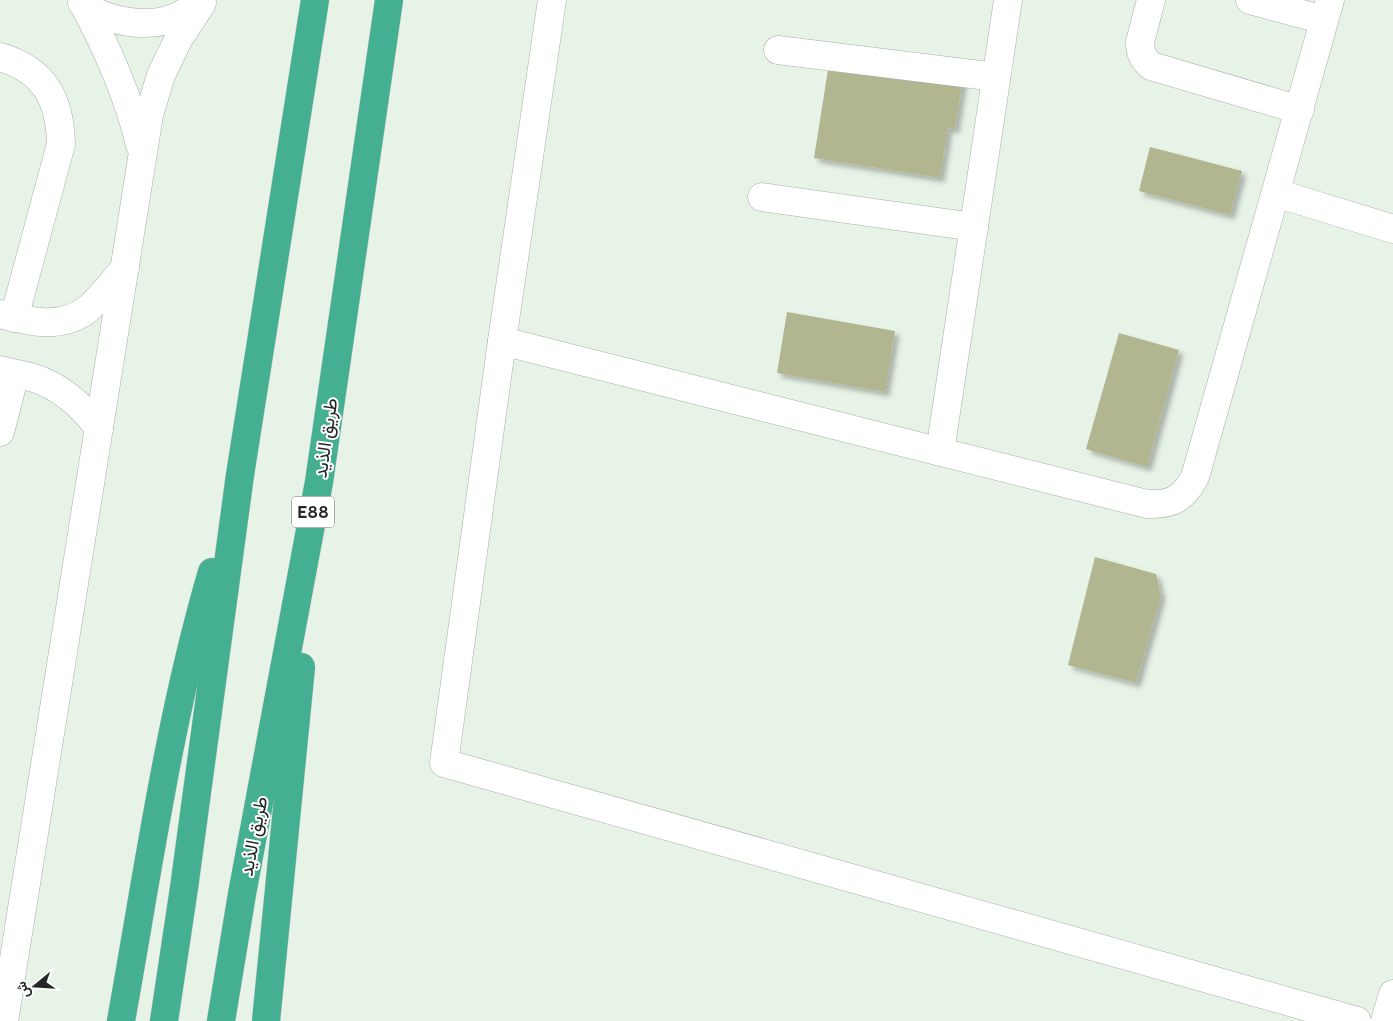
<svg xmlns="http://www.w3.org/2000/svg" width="1393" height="1021" font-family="Cabin,Vazirmatn,sans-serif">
  <defs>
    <filter id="shadow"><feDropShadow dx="4.5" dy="4.5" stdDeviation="2.5" flood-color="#0004"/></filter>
  </defs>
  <rect width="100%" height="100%" fill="#e8f3e7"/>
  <g fill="#b2b690" filter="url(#shadow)">
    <polygon points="830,57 963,78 955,129 948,128 940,178 814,158"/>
    <polygon points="1150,147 1242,171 1230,215 1139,191"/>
    <polygon points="787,312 895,331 885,392 777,373"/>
    <polygon points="1119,333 1179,350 1147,467 1086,449"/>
    <polygon points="1095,557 1156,574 1161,596 1136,683 1068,665"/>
  </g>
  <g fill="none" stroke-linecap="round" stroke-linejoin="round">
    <g stroke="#a7b0a6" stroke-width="29">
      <g id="minor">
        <polyline points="552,0 502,341 444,763 1357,1021"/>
        <path d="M1151 0 1140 42C1140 53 1143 59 1151 66L1300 110"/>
        <polyline points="1250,0 1324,20"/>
        <path d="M82 3C105 22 148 29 176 17 184 14 192 8 200 4"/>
        <path d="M84 5C108 50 128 95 140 145"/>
        <polyline points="778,50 996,77"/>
        <path d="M0 57C45 70 60 100 61 144L14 318"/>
        <polyline points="1276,193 1393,229"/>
        <polyline points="762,197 974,227"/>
        <path d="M0 314C30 322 63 330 89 308 102 297 113 281 125 268"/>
        <path d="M502 341 1147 504C1172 505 1183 499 1195 477L1330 0"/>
        <path d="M0 370C11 373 23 375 34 378 62 387 82 406 99 428"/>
        <polyline points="0,432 15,374"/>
        <polyline points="940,452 1008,0"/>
        <polyline points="4,1021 149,115 161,75 179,38 202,3"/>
        <polyline points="1385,1021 1393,994"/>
      </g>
    </g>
    <g stroke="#cfd0cf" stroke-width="29">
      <g id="highway">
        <path d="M121 1021C148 871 169 719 212 572"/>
        <polyline points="164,1021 184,888 240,475 315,0"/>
        <polyline points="221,1021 242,894 319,482 389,0"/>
        <polyline points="266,1021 301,667"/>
      </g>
    </g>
    <use href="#minor" stroke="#fff" stroke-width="28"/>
    <use href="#highway" stroke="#45af92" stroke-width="28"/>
  </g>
  <g text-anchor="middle" stroke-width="4" stroke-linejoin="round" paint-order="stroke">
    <rect fill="#fff" stroke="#666966" stroke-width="1" x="292" y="496.5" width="42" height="31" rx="4"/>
    <g font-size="18" font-weight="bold" fill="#252925">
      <text x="313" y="518">E88</text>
    </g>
    <g font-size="19" fill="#252925" stroke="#fff">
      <text transform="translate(325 438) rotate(-82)" y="7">طريق الذيد</text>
      <text transform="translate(253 836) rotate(-79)" y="7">طريق الذيد</text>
    </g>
  </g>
  <g transform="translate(35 986) rotate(252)" stroke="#ffffff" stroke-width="4" paint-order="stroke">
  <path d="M0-4L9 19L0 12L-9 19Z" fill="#252925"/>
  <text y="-8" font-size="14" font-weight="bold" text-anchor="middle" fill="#252925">ش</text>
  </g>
</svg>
